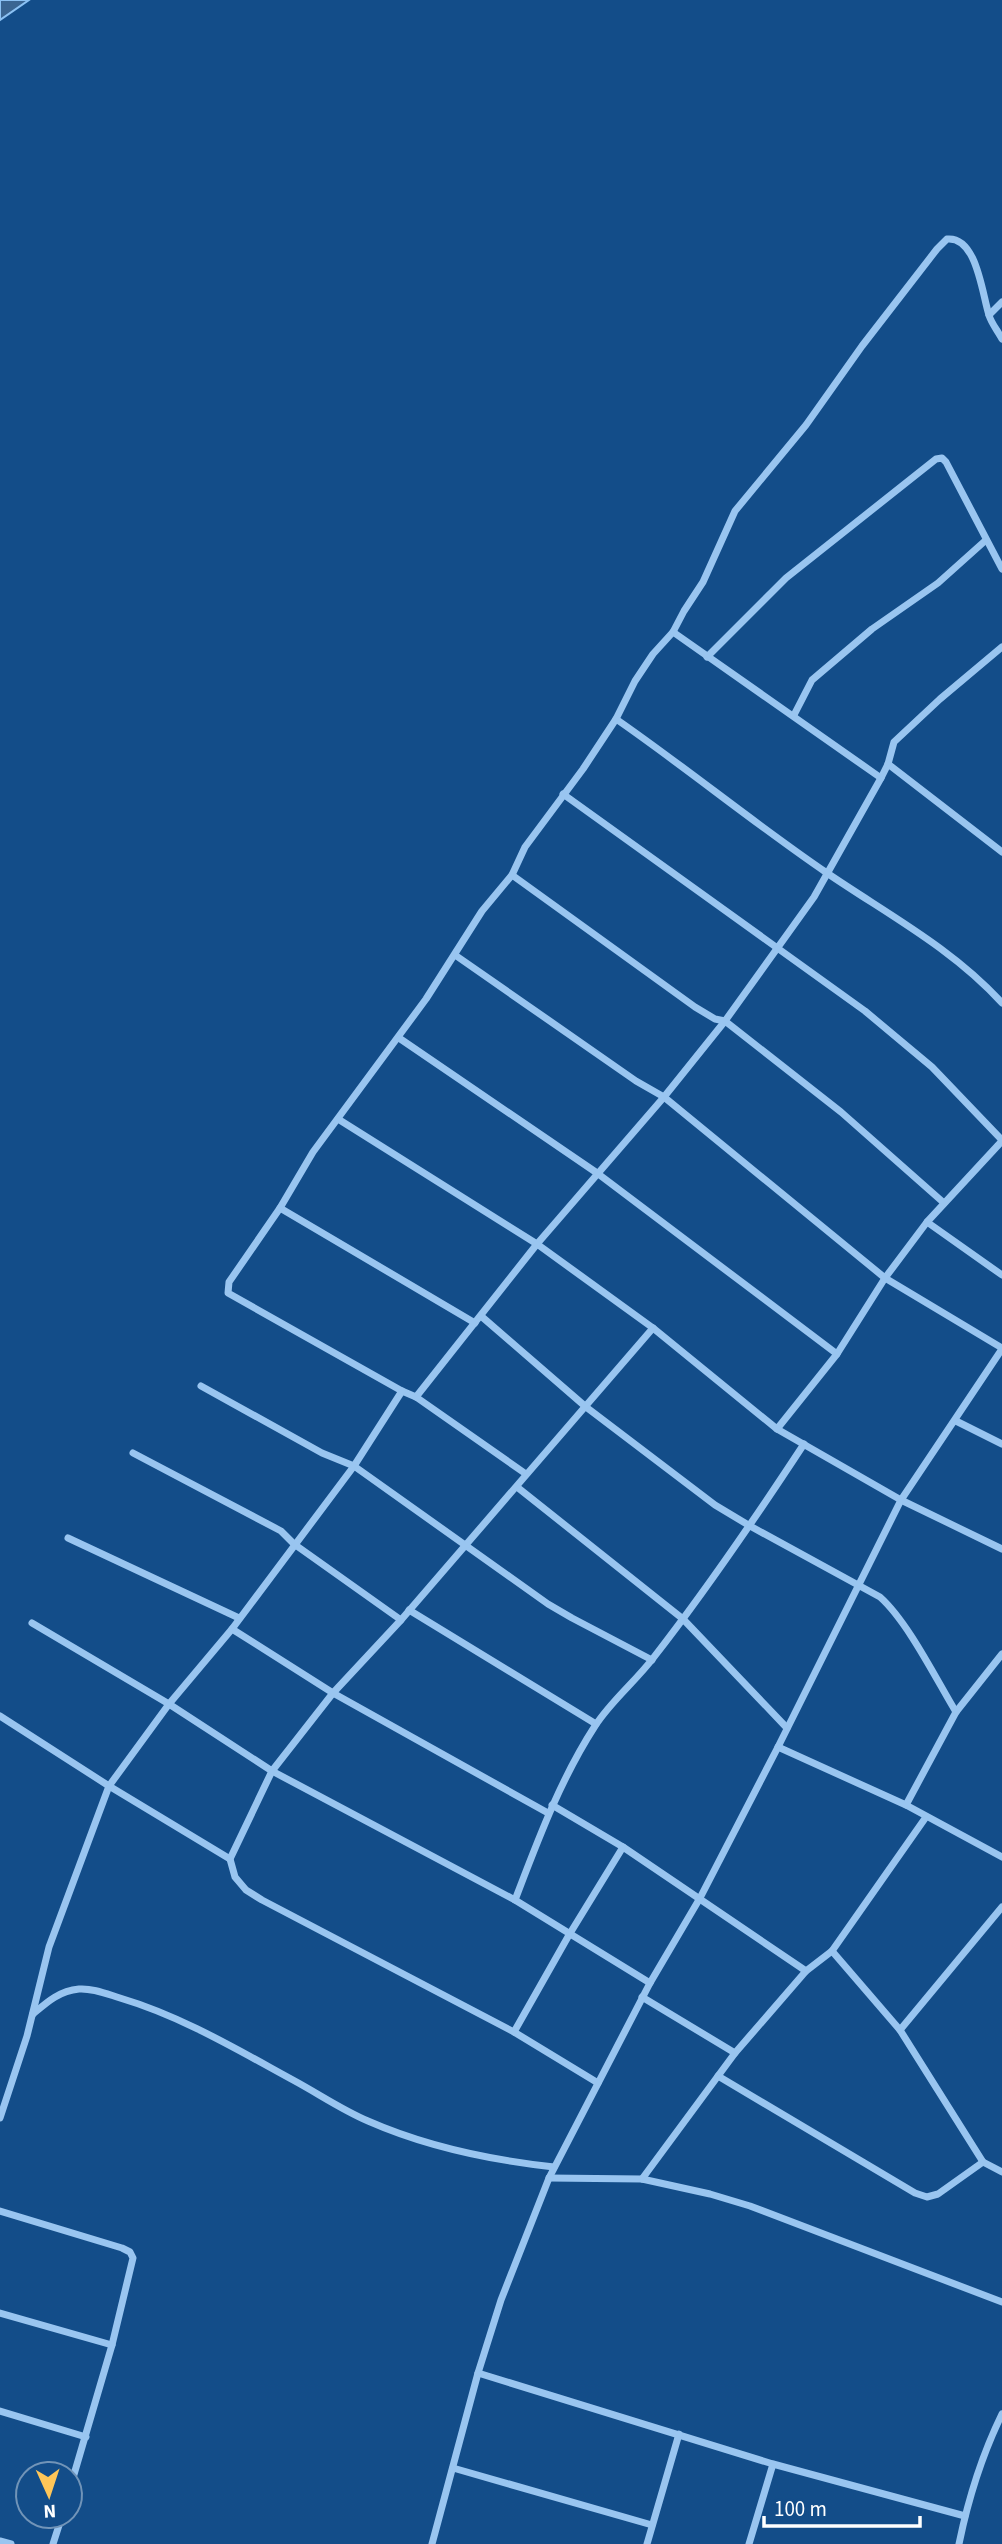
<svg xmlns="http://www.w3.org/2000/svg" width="1002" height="2544" font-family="'Source Sans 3',sans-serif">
  <rect width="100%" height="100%" fill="#134d89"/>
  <polygon fill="#3a6592" stroke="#8bc1f3" stroke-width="2" points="0,0 29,0 0,20"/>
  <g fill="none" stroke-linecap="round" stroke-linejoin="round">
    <g stroke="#99c5f0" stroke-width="7">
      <polyline points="989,315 1002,302"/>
      <polyline points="673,632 881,778"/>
      <polyline points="707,657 786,578 936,459 942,458 946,462 1002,569"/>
      <polyline points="794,715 812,680 872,629 938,583 986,540"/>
      <path d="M616 719C688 769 755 824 827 873 887 914 952 948 1002 1003"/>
      <polyline points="888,764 1002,852"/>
      <polyline points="563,794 865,1011 932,1067 1002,1140"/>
      <polyline points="512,875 695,1007 715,1019 725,1021 841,1112 944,1203"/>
      <polyline points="455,955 636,1081 664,1097 885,1278 1002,1348"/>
      <polyline points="399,1038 597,1173 837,1354"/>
      <polyline points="338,1119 537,1244 653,1328 777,1429 901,1500 1002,1549"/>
      <polyline points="280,1208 475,1323"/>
      <polyline points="927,1222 1002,1275"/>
      <path d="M481 1316 586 1407 715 1505 750 1526 880 1597C908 1622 936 1679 956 1712"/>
      <polyline points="201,1386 322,1453 354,1466 548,1604 572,1618 652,1660"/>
      <polyline points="416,1397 537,1244 664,1097 725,1021 814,897 881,778 888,764 894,742 940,699 1002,647"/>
      <polyline points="956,1421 1002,1444"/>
      <polyline points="777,1429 837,1354 885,1278 927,1222 1002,1141"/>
      <polyline points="133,1453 281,1531 294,1544 401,1620"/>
      <path d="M526 1474 416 1397 402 1391 228 1293 229 1282 280 1208 313 1152 426 999 482 911 512 875 525 847 583 769 616 719 635 681 653 654 673 632 684 611 703 582 735 511 806 425 862 346 937 249 947 239C977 236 982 294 989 315 991 323 998 331 1002 339"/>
      <polyline points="517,1487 683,1619 787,1728"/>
      <polyline points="68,1538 239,1618"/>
      <polyline points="409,1610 596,1724"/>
      <polyline points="32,1623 169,1704 272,1771 515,1900 650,1983"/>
      <polyline points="232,1629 333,1693 548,1813"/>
      <polyline points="0,1716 109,1786 230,1859"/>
      <polyline points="778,1747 906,1805 1002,1857"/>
      <polyline points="552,1805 623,1847 806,1971"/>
      <polyline points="906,1805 956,1712 1002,1654"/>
      <path d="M515 1900C538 1840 560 1780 595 1726 611 1701 636 1681 654 1657 707 1589 756 1517 804 1444"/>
      <polyline points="832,1951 900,2030 983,2162 1002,2172"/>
      <polyline points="642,1997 735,2053"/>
      <path d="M33 2014C47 2002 59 1991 79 1989 93 1988 107 1994 120 1998 181 2016 238 2050 293 2080 319 2094 342 2110 368 2121 427 2147 490 2160 554 2167"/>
      <polyline points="900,2030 1002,1907"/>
      <polyline points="514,2032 569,1935 623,1847"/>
      <polyline points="718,2076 915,2193 927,2197 938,2194 983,2162"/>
      <polyline points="598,2083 514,2032 262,1900 246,1890 235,1877 230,1859 272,1771 333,1693 401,1620 653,1328"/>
      <polyline points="0,2118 27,2036 49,1947 109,1786 169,1704 232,1629 354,1466 402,1391"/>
      <polyline points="549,2178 642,2179 710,2194 750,2206 1002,2302"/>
      <polyline points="642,2179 735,2053 806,1971 832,1951 926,1817"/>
      <polyline points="0,2211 122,2248 130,2252 133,2258 112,2345 70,2488"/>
      <polyline points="0,2313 112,2345"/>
      <polyline points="478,2373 773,2464 965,2516"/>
      <polyline points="0,2411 86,2437"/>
      <polyline points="453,2468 652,2525"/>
      <polyline points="0,2541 11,2544"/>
      <polyline points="53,2544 62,2516"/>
      <polyline points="432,2544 478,2373 501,2300 549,2178 650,1983 700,1898 778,1747 901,1500 1002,1349"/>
      <polyline points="647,2544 679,2434"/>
      <polyline points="749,2544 773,2464"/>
      <path d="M959 2544C968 2500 982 2455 1002 2414"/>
    </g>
  </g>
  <g transform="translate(49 2495) rotate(177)"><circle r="33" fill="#134d89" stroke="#7194b8" stroke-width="2"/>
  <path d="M0-5L12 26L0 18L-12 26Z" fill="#ffc658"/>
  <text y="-10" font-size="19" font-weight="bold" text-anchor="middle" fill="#ffffff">N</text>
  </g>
  <path d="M764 2516v10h156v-10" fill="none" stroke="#ffffff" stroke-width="3.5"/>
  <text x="774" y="2516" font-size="21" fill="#ffffff" stroke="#134d89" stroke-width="5" paint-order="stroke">100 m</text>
</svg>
